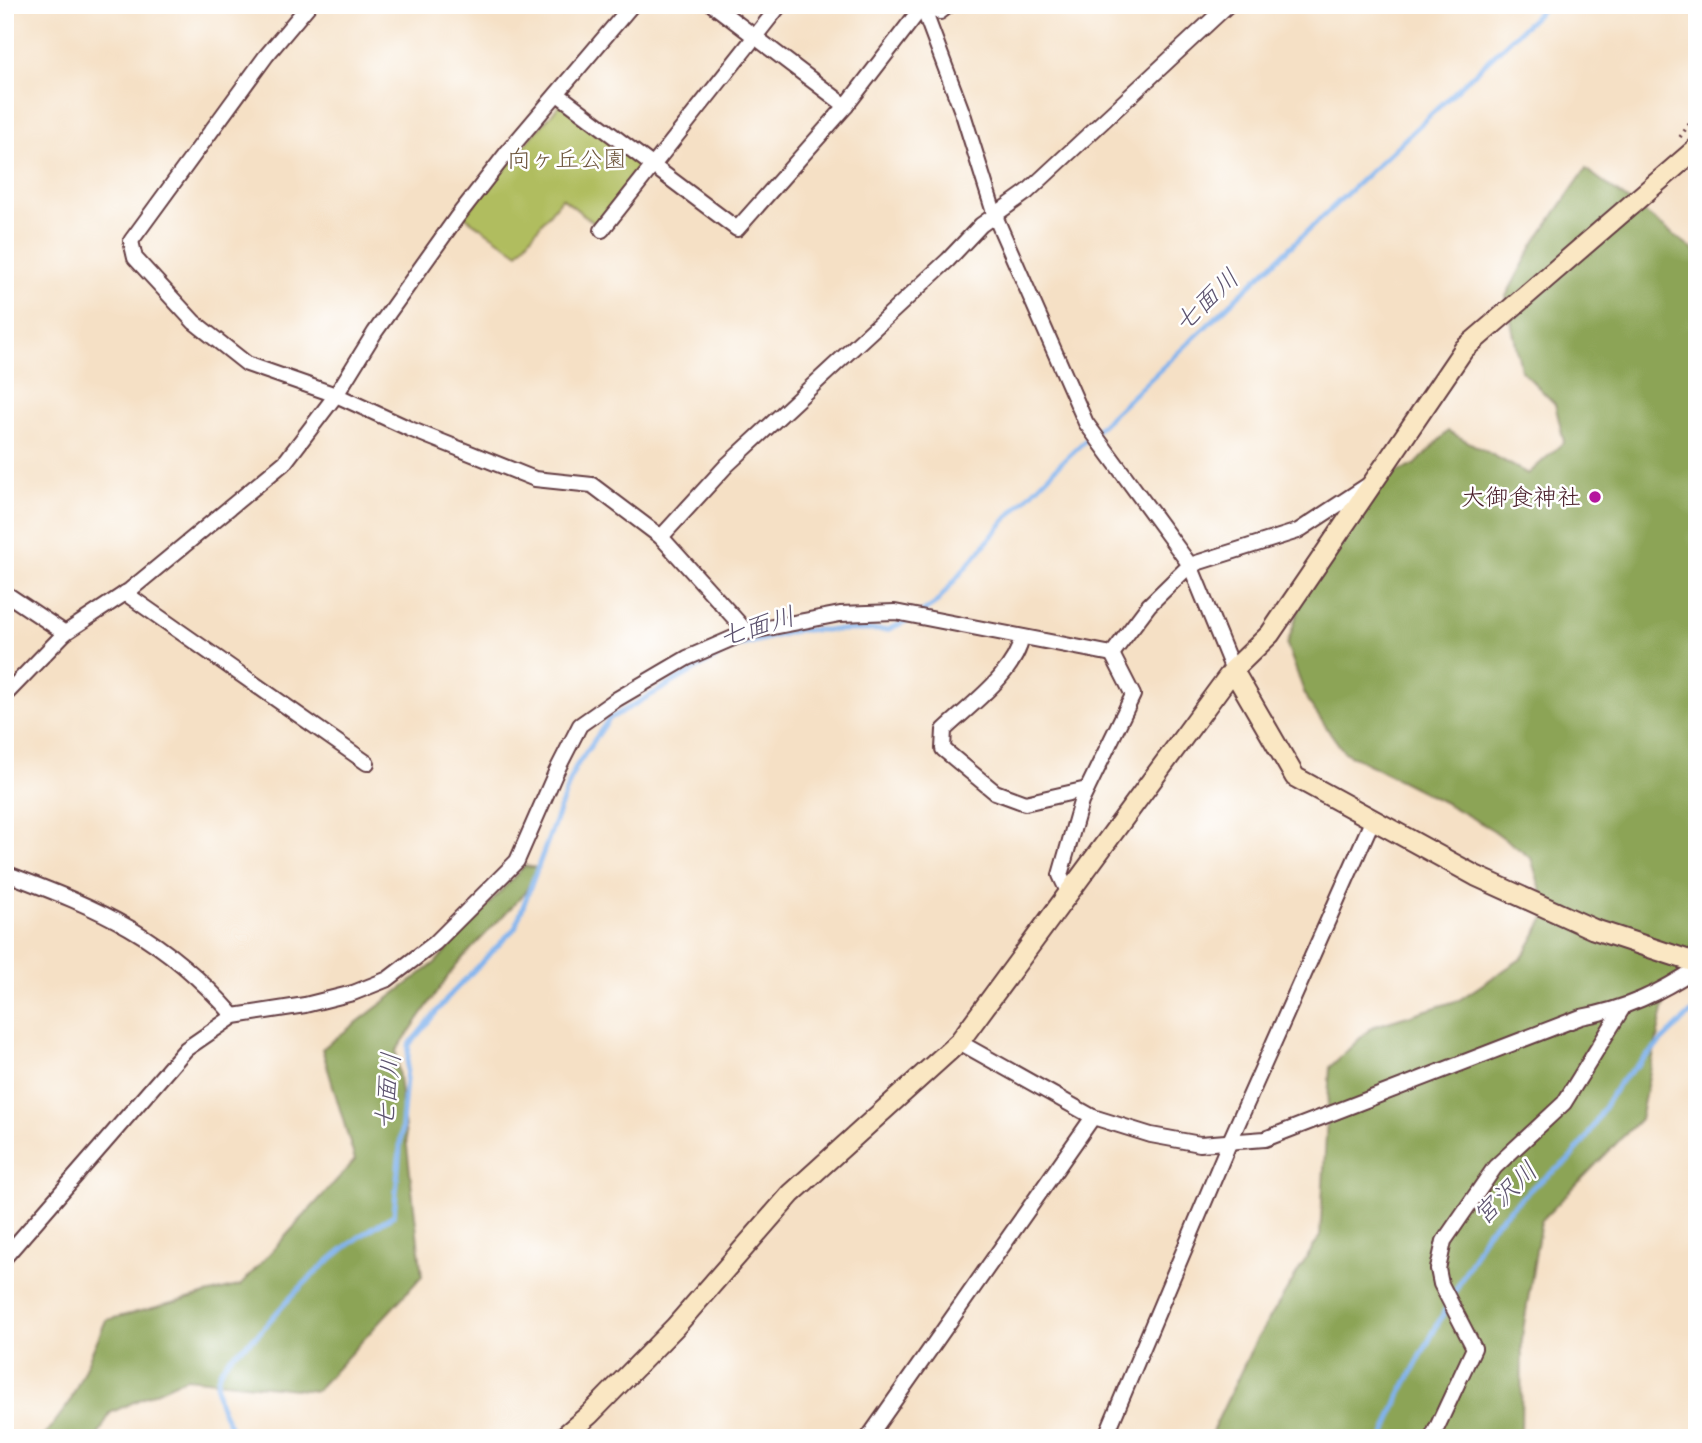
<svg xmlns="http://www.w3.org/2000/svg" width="1702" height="1443" font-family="'Playpen Sans','Klee One',sans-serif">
  <rect width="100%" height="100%" fill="#fff"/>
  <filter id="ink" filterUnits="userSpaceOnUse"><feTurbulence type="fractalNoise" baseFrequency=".0143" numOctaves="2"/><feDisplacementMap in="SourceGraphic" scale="14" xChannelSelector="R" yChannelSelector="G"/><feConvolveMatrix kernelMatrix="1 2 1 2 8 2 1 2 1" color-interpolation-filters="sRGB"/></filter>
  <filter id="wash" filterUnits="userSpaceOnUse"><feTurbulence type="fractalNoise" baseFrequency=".00686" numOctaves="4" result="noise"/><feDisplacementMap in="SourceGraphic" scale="28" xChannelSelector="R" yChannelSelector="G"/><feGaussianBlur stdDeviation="1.57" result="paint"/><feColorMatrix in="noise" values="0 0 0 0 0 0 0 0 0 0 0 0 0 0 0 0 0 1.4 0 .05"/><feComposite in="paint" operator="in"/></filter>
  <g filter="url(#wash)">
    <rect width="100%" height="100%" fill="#f5e0c5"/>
    <polygon fill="#b0bd5f" stroke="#7d6e45" stroke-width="2" points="560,104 643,168 598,226 562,198 518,253 464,216"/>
    <g fill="#8ca456" stroke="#6b6240" stroke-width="2">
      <polygon points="1586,169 1697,252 1697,942 1664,1005 1640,1119 1541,1221 1522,1336 1521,1438 1209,1438 1255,1342 1320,1236 1330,1067 1372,1027 1459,1000 1522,958 1548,913 1531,858 1493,830 1447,804 1344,752 1307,700 1287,645 1313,565 1376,480 1415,465 1448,431 1528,474 1564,442 1555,404 1521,370 1506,296 1534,244"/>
      <polygon points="524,866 539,868 524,894 456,965 396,1051 422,1276 316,1391 186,1378 110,1413 97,1438 43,1438 70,1402 106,1320 241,1285 355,1160 322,1049 435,963"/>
    </g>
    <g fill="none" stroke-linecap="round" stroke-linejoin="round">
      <g stroke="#81b3ed" stroke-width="5">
        <polyline points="920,614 935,604 1008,517 1057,467 1547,5"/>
        <path d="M237 1438C227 1420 213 1399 218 1378 223 1355 247 1347 261 1331 298 1286 342 1244 394 1215L409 1045 452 993 515 928 575 768 609 719 735 647 798 630H887L911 619"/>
        <polyline points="1383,1438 1399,1397 1487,1231 1535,1185 1569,1160 1587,1137 1618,1084 1697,1007"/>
      </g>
    </g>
  </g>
  <g filter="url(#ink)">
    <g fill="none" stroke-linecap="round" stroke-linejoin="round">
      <g stroke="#643c42" stroke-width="18">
        <g id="street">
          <polyline points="309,5 266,56 131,241 135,258 194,322 247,364 336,395 410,429 535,479 592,485 661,537 747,632"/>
          <polyline points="713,5 846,106"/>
          <polyline points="922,5 964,117 995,216 1086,423 1190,565 1233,670"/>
          <polyline points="559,95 737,229 846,106 922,7 940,12 949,5"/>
          <polyline points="602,230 780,5"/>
          <polyline points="661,537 727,465 948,260 981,225 1027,192 1228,5"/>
          <polyline points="5,593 65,633"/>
          <polyline points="125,593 367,763"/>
          <path d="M1022 637C1015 674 970 705 944 730L943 749 995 792 1025 803 1087 789"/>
          <polyline points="5,695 65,633 130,590 285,462 336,395 375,332 457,217 509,150 632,5"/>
          <path d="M5 873C103 910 163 935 234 1016"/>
          <polyline points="1068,892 1060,875 1081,802 1133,695 1112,654"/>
          <path d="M959 1042 1093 1117 1151 1135 1200 1144 1265 1139 1581 1017C1625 1009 1660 993 1697 968"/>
          <polyline points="5,1257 186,1049 234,1016 305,1005 353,993 388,979 435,943 517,861 556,772 580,725 617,699 687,658 747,632 840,614 895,612 1112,654 1149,605 1190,565 1298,531 1368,485"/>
          <polyline points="868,1438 1093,1117"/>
          <polyline points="1105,1438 1230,1141 1373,819"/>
          <polyline points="1432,1438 1474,1348 1441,1284 1438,1269 1444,1241 1495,1167 1564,1103 1622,1009"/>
        </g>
      </g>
      <g stroke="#643c42" stroke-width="23">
        <g id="secondary">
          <polyline points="1233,670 1295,777 1476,876 1593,929 1697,963"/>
          <polyline points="562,1438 589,1415 675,1327 791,1194 959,1042 1233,670 1270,634 1464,349 1697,148"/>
        </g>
      </g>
      <polyline stroke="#643c42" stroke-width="3.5" stroke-dasharray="2 5" stroke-linecap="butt" points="1680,137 1697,113"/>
      <use href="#street" stroke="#fff" stroke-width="14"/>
      <use href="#secondary" stroke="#fae7c3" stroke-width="19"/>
    </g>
  </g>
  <circle fill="#b5179e" stroke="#fff" stroke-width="2.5" cx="1595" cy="497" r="7"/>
  <g text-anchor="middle" stroke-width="5" stroke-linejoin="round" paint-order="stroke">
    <g font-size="24" fill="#6e563d" stroke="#fff">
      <text x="567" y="167">向ヶ丘公園</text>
    </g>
    <g font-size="24" fill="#4a1f2b" stroke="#fff" text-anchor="end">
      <text x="1581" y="505">大御食神社</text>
    </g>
    <g font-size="26" font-style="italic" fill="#5d536f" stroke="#fff">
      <text transform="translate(1206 300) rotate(-43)" y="9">七面川</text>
      <text transform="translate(757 626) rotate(-17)" y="9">七面川</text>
      <text transform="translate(387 1091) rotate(-84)" y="9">七面川</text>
      <text transform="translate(1505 1193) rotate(-44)" y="9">宮沢川</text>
    </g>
  </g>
  <rect width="1702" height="1443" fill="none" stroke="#fff" stroke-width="28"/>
</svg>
